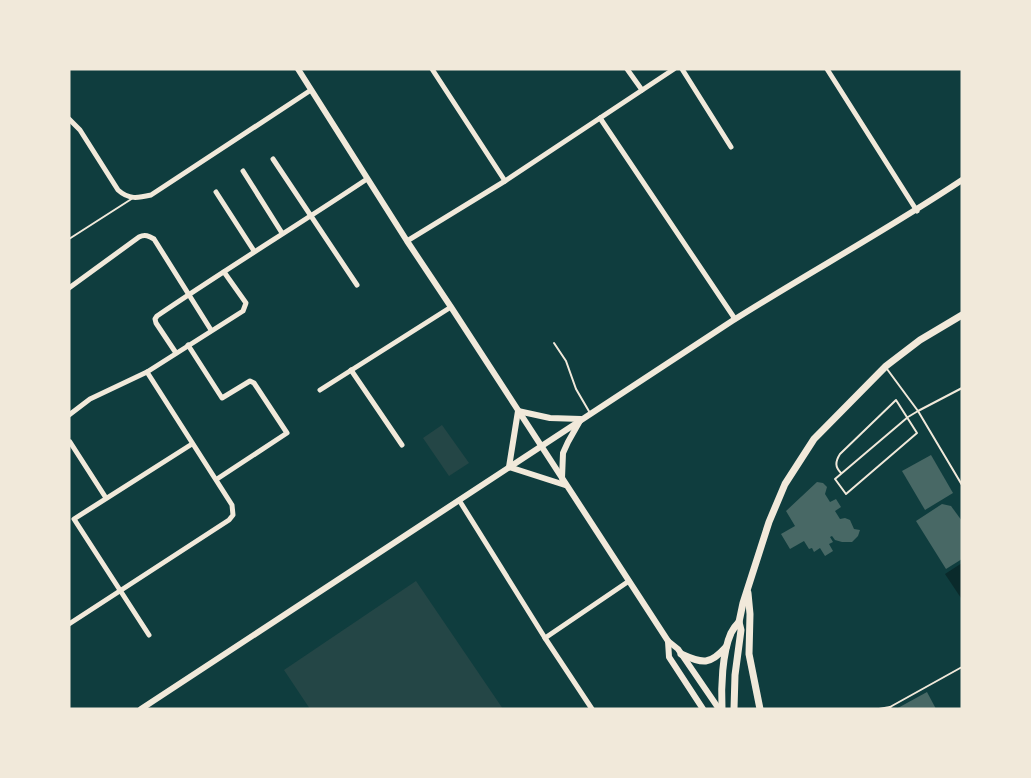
<svg xmlns="http://www.w3.org/2000/svg" width="1031" height="778" font-family="'PT Sans',sans-serif">
  <rect width="100%" height="100%" fill="#0f3d3e"/>
  <g fill="#244646">
    <polygon points="442,425 469,463 449,476 423,438"/>
    <polygon points="416,581 503,709 310,709 284,670"/>
  </g>
  <polygon fill="#0a2a2b" points="962,563 962,597 961,598 945,574"/>
  <g fill="#486865">
    <polygon points="931,455 953,493 925,510 902,471"/>
    <polygon points="817,482 823,483 827,487 825,494 830,502 836,499 841,507 835,511 840,519 845,518 850,520 854,529 860,530 858,536 852,542 842,542 835,540 832,536 830,537 833,542 829,544 833,551 825,556 820,548 814,552 812,548 809,549 804,541 790,549 781,534 795,526 786,511"/>
    <polygon points="942,504 951,506 962,521 962,559 946,569 916,521"/>
    <polygon points="927,692 936,709 896,709"/>
  </g>
  <g fill="none" stroke-linecap="round" stroke-linejoin="round">
    <g stroke="#f1e9da" stroke-width="2">
      <polyline points="69,239 133,198"/>
      <polyline points="554,343 566,361 576,389 590,413"/>
      <polyline points="887,369 918,411 962,388"/>
      <path d="M841 473C835 467 835 462 840 454L896 400 917 433 846 494 835 479 908 417 918 411 962 485"/>
      <polyline points="890,707 962,667"/>
      <polyline points="879,709 890,707 891,709"/>
    </g>
    <g stroke="#f1e9da" stroke-width="5">
      <polyline points="432,69 505,181"/>
      <polyline points="627,69 642,90"/>
      <polyline points="682,69 731,147"/>
      <polyline points="827,69 917,211"/>
      <polyline points="600,118 735,319"/>
      <path d="M69 119 80 130 118 190C129 200 138 198 151 195L311 90"/>
      <polyline points="273,159 357,285"/>
      <polyline points="243,171 282,233"/>
      <polyline points="216,192 254,251"/>
      <polyline points="407,241 505,181 674,69"/>
      <path d="M69 288 139 237C145 234 149 236 154 239L211 330"/>
      <polyline points="188,345 222,398 250,381 254,383 287,433 217,479"/>
      <path d="M176 353 156 323 155 319 157 316C226 269 298 225 367 179"/>
      <polyline points="351,370 402,445"/>
      <polyline points="320,390 451,307"/>
      <polyline points="69,415 90,399 147,372 243,311 246,303 224,272"/>
      <polyline points="70,442 106,498"/>
      <polyline points="459,500 545,638 592,709"/>
      <polyline points="69,624 229,520 233,515 232,505 147,372"/>
      <polyline points="149,635 74,519 192,444"/>
      <polyline points="545,638 629,581"/>
    </g>
    <g stroke="#f1e9da" stroke-width="6">
      <polyline points="298,69 407,241 451,307 668,641 678,649 719,709"/>
      <polyline points="562,478 563,453 568,442 581,419 550,418 518,411 509,467 565,485"/>
      <polyline points="668,641 669,657 703,709"/>
      <path d="M141 709C338 580 534 449 732 321 808 273 887 230 962 180"/>
    </g>
    <g stroke="#f1e9da" stroke-width="7">
      <polyline points="748,593 750,614 749,654 760,709"/>
      <path d="M681 654C703 664 710 665 726 647"/>
      <path d="M722 709C721 688 722 653 731 633 733 629 736 625 739 622"/>
      <polyline points="734,709 735,675 741,630 739,622 743,603 769,522 785,484 814,439 886,366 920,340 962,315"/>
    </g>
  </g>
  <rect width="1031" height="778" fill="none" stroke="#f1e9da" stroke-width="141"/>
</svg>
